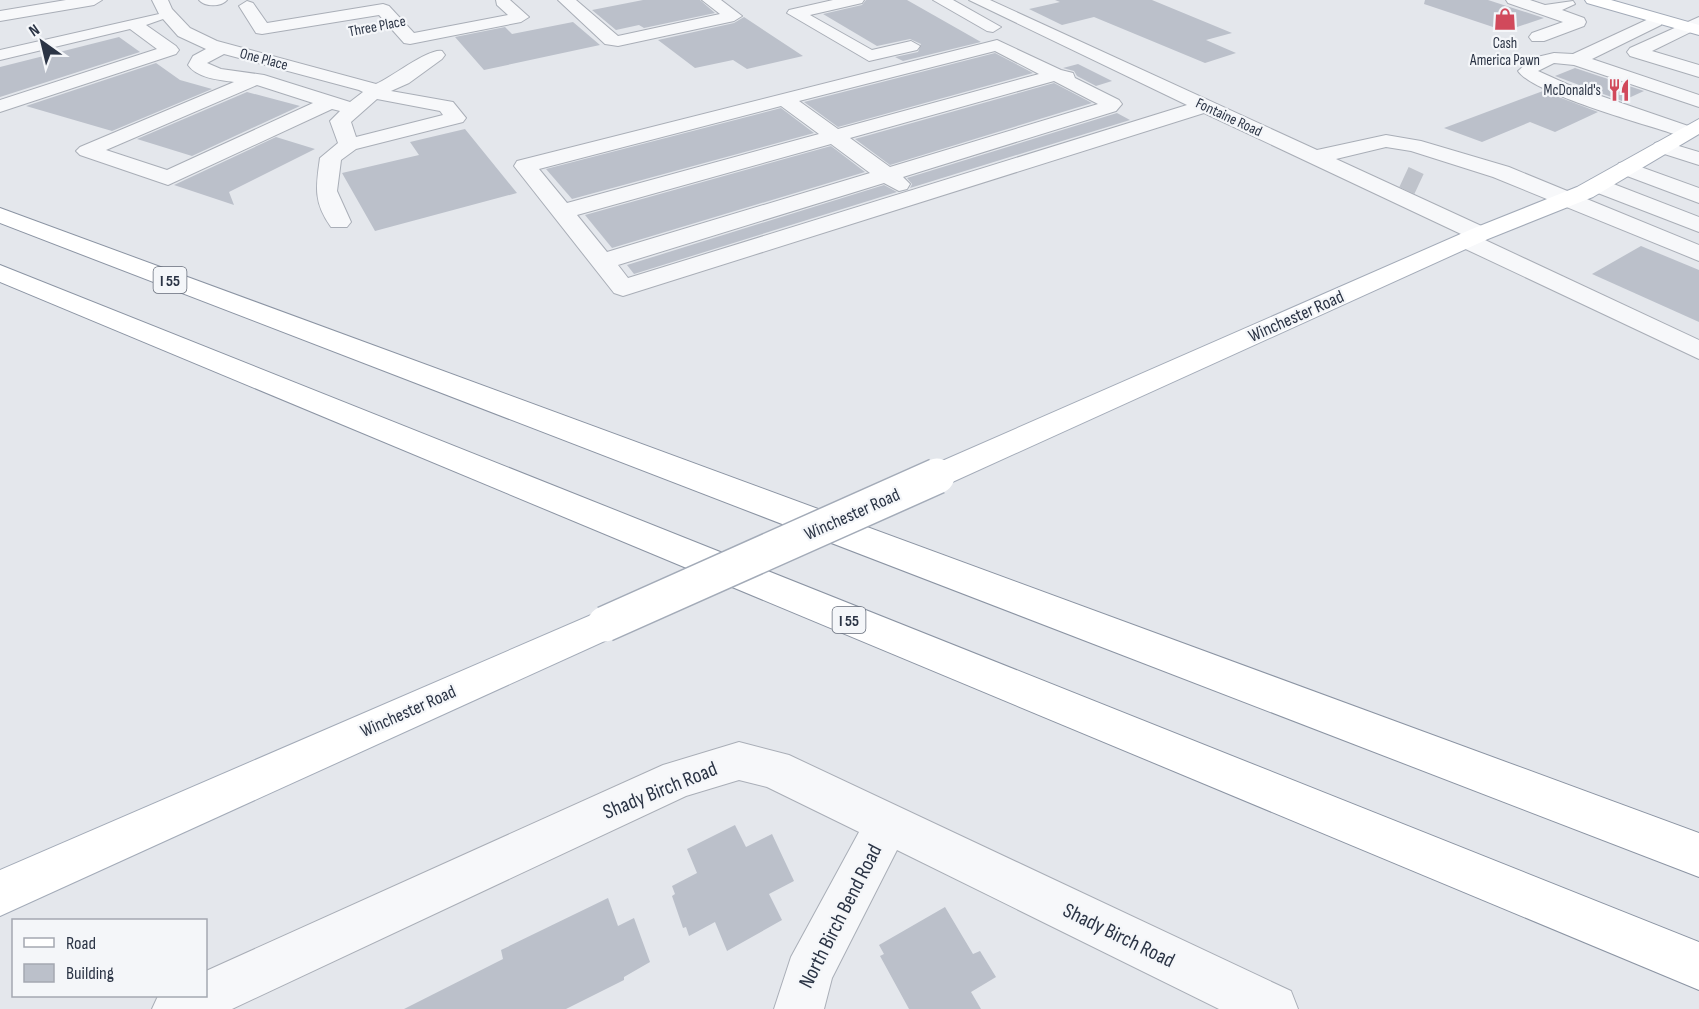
<svg xmlns="http://www.w3.org/2000/svg" width="1699" height="1009" font-family="'Sofia Sans Condensed',sans-serif">
  <rect width="100%" height="100%" fill="#e4e7ec"/>
  <g fill="#bbc0ca">
    <polygon points="643,0 700,0 715,13 644,28 639,25 616,30 592,10"/>
    <polygon points="866,0 907,0 981,42 903,61 895,57 918,52 921,44 910,39 877,46 823,14 862,5"/>
    <polygon points="1055,0 1152,0 1232,33 1206,40 1236,53 1205,63 1094,17 1062,25 1029,9 1060,2"/>
    <polygon points="1425,0 1488,0 1544,18 1505,31 1424,4"/>
    <polygon points="744,17 803,56 747,69 733,60 695,68 658,40 734,23"/>
    <polygon points="573,22 600,45 484,70 455,37 505,27 512,34"/>
    <polygon points="119,37 140,52 0,97 0,67"/>
    <polygon points="995,53 1033,73 838,127 804,102"/>
    <polygon points="156,63 180,80 212,89 112,131 26,106"/>
    <polygon points="1078,64 1112,81 1096,86 1077,76 1074,71 1063,68"/>
    <polygon points="1575,68 1644,91 1622,101 1555,76"/>
    <polygon points="1054,83 1092,103 890,165 855,139"/>
    <polygon points="1543,91 1598,112 1555,132 1530,122 1482,142 1444,128"/>
    <polygon points="247,92 300,106 192,156 137,139"/>
    <polygon points="781,108 814,133 572,199 546,169"/>
    <polygon points="1117,113 1130,120 910,188 912,184 907,178"/>
    <polygon points="465,129 517,193 375,231 342,173 419,155 410,142"/>
    <polygon points="276,137 315,149 229,192 234,205 174,185"/>
    <polygon points="831,146 865,172 612,248 585,215"/>
    <polygon points="884,185 897,192 634,274 627,265"/>
    <polygon points="1641,246 1699,270 1699,322 1592,274"/>
    <polygon points="735,825 746,847 772,834 794,881 769,894 782,920 727,951 715,922 689,936 686,927 683,928 672,896 675,894 672,886 697,873 687,849"/>
    <polygon points="608,898 618,926 634,918 650,962 624,977 624,980 566,1009 404,1009 503,959 501,950"/>
    <polygon points="945,907 973,954 980,951 996,977 971,992 981,1009 909,1009 880,956 884,954 879,945"/>
  </g>
  <g fill="none" stroke-linecap="round" stroke-linejoin="round">
    <polyline stroke="#bfc3cb" stroke-width="22" stroke-dasharray="22 11" stroke-linecap="butt" points="1404,177 1419,184"/>
    <g stroke="#a9aeb7" stroke-width="2">
      <g id="minor">
        <polygon points="66,0 102,0 94,5 0,21 0,11"/>
        <path d="M152 0H168L172 9 190 28 217 41 376 84C392 77 429 48 442 51L445 55 442 59 409 83 391 91 453 102 466 118 463 122 356 149 341 160 337 191 351 222 347 227H331C313 202 316 186 320 158L338 143 330 121 340 111 332 109 168 185 80 155 76 151 80 147 234 82C219 80 197 78 188 65L193 56 206 49 178 36 163 19 146 25 176 46 179 50 176 54 0 112V100L157 49 130 29 0 60V50L159 14ZM224 54 359 90 363 92 350 102 264 75 221 69 207 63ZM257 85 313 103 167 170 106 150ZM377 99 440 111 443 115 356 137 351 122Z"/>
        <path d="M199 0H227C221 7 205 7 199 0Z"/>
        <polygon points="496,0 510,0 529,17 521,22 410,44 404,43 379,15 262,34 256,33 239,6 247,1 253,3 267,23 383,4 389,6 414,33 508,15 497,5"/>
        <polygon points="558,0 576,0 618,36 720,14 702,0 721,0 742,16 734,21 618,46 605,44"/>
        <polygon points="833,0 864,0 862,3 810,15 872,50 911,41 920,46 917,50 869,61 787,13 789,10"/>
        <polygon points="933,0 953,0 1001,27 993,32 987,31"/>
        <path d="M969 0H990L1317 150 1386 135 1421 141 1509 167 1699 245V261L1493 177 1411 151 1386 147 1336 159 1488 229 1492 234 1485 240 1699 340V359L1457 245 1454 240 1461 234 1204 113 623 296 614 293 514 166 517 161 997 40 1061 70 1073 73 1075 78 1119 100 1122 104 1116 111 903 177 910 184 907 189 899 191 884 183 618 265 628 278 1187 105ZM995 51 1039 74 838 129 799 101ZM1054 81 1098 104 890 167 850 138ZM781 106 819 134 567 203 539 169ZM831 144 870 173 607 252 577 215Z"/>
        <polygon points="1506,0 1530,0 1545,5 1573,1 1575,4 1562,10 1584,18 1586,22 1584,26 1544,41 1532,41 1529,37 1532,33 1563,22 1508,3"/>
        <path d="M1655 16 1661 17 1663 21 1661 25 1592 59 1699 95V107L1574 65 1554 63 1538 71 1569 85 1694 128 1697 132 1694 136H1680C1648 125 1533 94 1518 71L1533 58 1554 53 1573 54Z"/>
        <polygon points="1699,17 1699,28 1652,51 1699,65 1699,77 1630,56 1627,52 1630,48"/>
        <polygon points="1662,141 1699,152 1699,165 1655,151 1652,147 1655,143"/>
        <polygon points="1627,162 1699,188 1699,203 1619,173 1616,168 1619,163"/>
        <polygon points="1598,178 1699,217 1699,232 1590,190 1587,185 1590,180"/>
        <polygon points="739,742 789,755 1291,991 1298,1009 1219,1009 897,850 832,978 824,1009 774,1009 791,957 859,832 767,787 739,780 686,796 232,1009 152,1009 158,996 206,996 206,971 663,765"/>
      </g>
    </g>
    <g stroke="#a3abb8" stroke-width="2">
      <g id="major">
        <polygon points="1585,0 1611,0 1699,25 1699,35 1587,3"/>
        <polygon points="1699,119 1699,134 1593,197 1488,239 948,484 937,487 926,484 921,476 926,468 1472,229 1577,187"/>
        <polygon points="605,609 618,613 624,624 618,635 0,916 0,870"/>
      </g>
    </g>
    <g stroke="#8b94a3" stroke-width="2">
      <g id="highway">
        <polygon points="0,208 1699,833 1699,877 0,223"/>
        <polygon points="0,265 1699,942 1699,990 0,282"/>
      </g>
    </g>
    <use href="#minor" fill="#f7f8fa" fill-rule="evenodd"/>
    <use href="#major" fill="#fff" fill-rule="evenodd"/>
    <use href="#highway" fill="#fff" fill-rule="evenodd"/>
    <g stroke="#a3abb8" stroke-width="38" stroke-linecap="butt">
      <polyline id="major-bridge" points="605,624 937,476"/>
    </g>
    <use href="#major-bridge" stroke="#fff" stroke-width="35"/>
  </g>
  <defs>
    <g id="shop-bare" transform="scale(1.8)"><path d="M-5-2.5h2.3a2.7 3.5 0 0 1 5.4 0H5L5.5 6h-11ZM-1.5-2.5h3a1.5 2.3 0 0 0-3 0Z" fill="#d1495b" stroke="#f4f6f9" stroke-width="2.5" paint-order="stroke"/></g>
    <g id="restaurant-bare" transform="scale(1.8)"><path d="M-5-6h1v4h1v-4h1v4h1v-4h1v5L-1.5 .5V6h-2V.5L-5-1ZM5-6V6H3V1.5H1.5Q1.5-4 5-6Z" fill="#d1495b" stroke="#f4f6f9" stroke-width="2.5" paint-order="stroke"/></g>
  </defs>
  <g fill-rule="evenodd">
    <use href="#shop-bare" x="1505" y="19"/>
    <use href="#restaurant-bare" x="1619" y="90"/>
  </g>
  <g text-anchor="middle" stroke-width="4.5" stroke-linejoin="round" paint-order="stroke">
    <g font-size="15" fill="#2b3445" stroke="#f4f6f9">
      <text transform="translate(377 26) rotate(-11)" y="5">Three Place</text>
      <text transform="translate(264 59) rotate(15)" y="5">One Place</text>
      <text transform="translate(1229 117) rotate(25)" y="5">Fontaine Road</text>
    </g>
    <g font-size="15" fill="#2b3445" stroke="#f4f6f9">
      <text x="1505" y="48">Cash<tspan x="1505" dy="17">America Pawn</tspan></text>
      <text x="1601" y="95" text-anchor="end">McDonald's</text>
    </g>
    <g fill="#f4f6f9" stroke="#676e7b" stroke-width="1.5">
      <rect x="153.5" y="267" width="33" height="26" rx="4.5"/>
      <rect x="832.5" y="607" width="33" height="26" rx="4.5"/>
    </g>
    <g font-size="16" font-weight="bold" fill="#2b3445">
      <text x="170" y="286">I 55</text>
      <text x="849" y="626">I 55</text>
    </g>
    <g font-size="18" fill="#2b3445" stroke="#f4f6f9">
      <text transform="translate(1296 316) rotate(-24)" y="6">Winchester Road</text>
      <text transform="translate(852 514) rotate(-24)" y="6">Winchester Road</text>
      <text transform="translate(408 711) rotate(-24)" y="6">Winchester Road</text>
    </g>
    <g font-size="21" fill="#2b3445" stroke="#f4f6f9">
      <text transform="translate(660 790) rotate(-22)" y="7">Shady Birch Road</text>
      <text transform="translate(840 916) rotate(-63)" y="7">North Birch Bend Road</text>
      <text transform="translate(1119 935) rotate(26)" y="7">Shady Birch Road</text>
    </g>
  </g>
  <rect x="12" y="919" width="195" height="78" fill="#f4f6f9" stroke="#a4a8b1" stroke-width="1.5"/>
  <rect x="24" y="938" width="30" height="9" fill="#ffffff" stroke="#a4a8b1" stroke-width="1.5"/>
  <text x="66" y="949" font-size="18" fill="#2b3445">Road</text>
  <rect x="24" y="964" width="30" height="18" fill="#bbc0ca" stroke="#a4a8b1" stroke-width="1.5"/>
  <text x="66" y="979" font-size="18" fill="#2b3445">Building</text>
  <g transform="translate(42 42) rotate(326)" stroke="#f4f6f9" stroke-width="4.5" paint-order="stroke">
  <path d="M0-4.5L10 22L0 15L-10 22Z" fill="#2b3445"/>
  <text y="-9" font-size="16" font-weight="bold" text-anchor="middle" fill="#2b3445">N</text>
  </g>
</svg>
